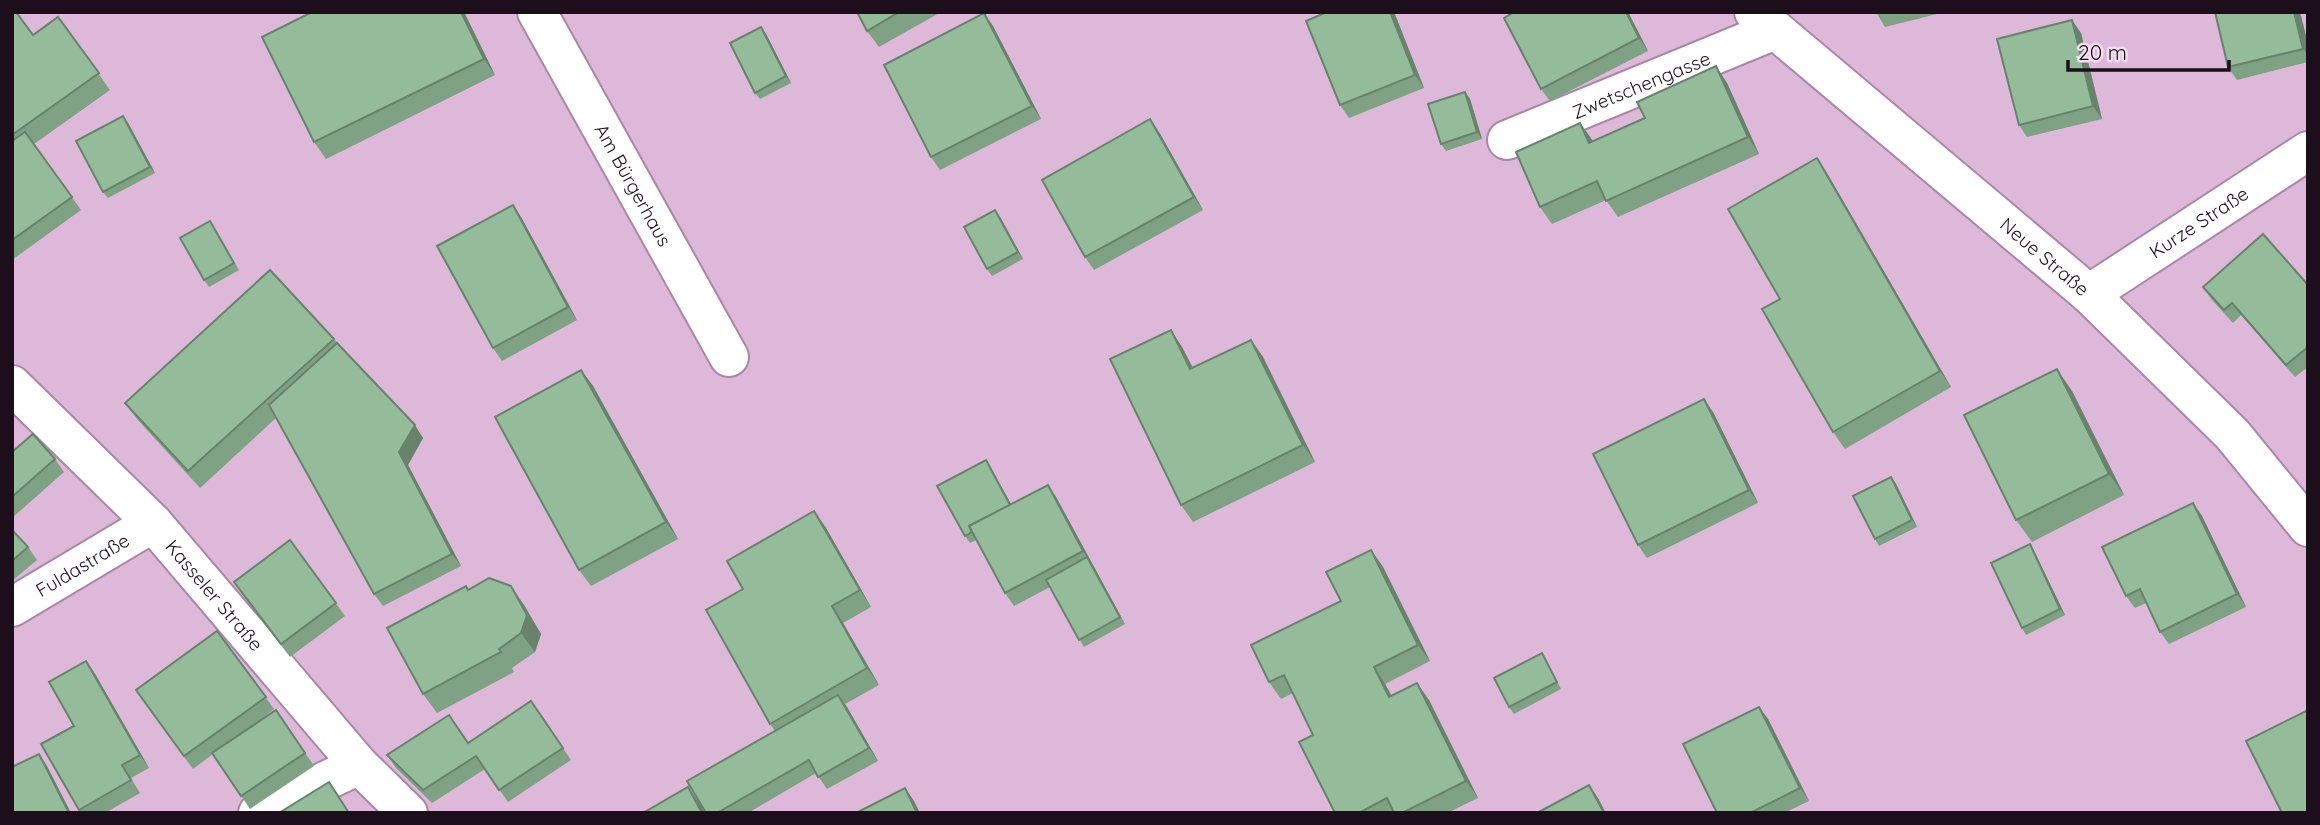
<svg xmlns="http://www.w3.org/2000/svg" width="2320" height="825" font-family="Quicksand,sans-serif">
  <rect width="100%" height="100%" fill="#ddb8d9"/>
  <g fill="none" stroke-linecap="round" stroke-linejoin="round">
    <g stroke="#aa87a7" stroke-width="42">
      <g id="minor">
        <path id="s1" d="M537 12 729 357"/>
        <path id="s2" d="M1754 12 2089 294 2232 434 2308 527"/>
        <path id="s3" d="M1507 140 1775 30"/>
        <path id="s4" d="M2089 294 2308 151"/>
        <path id="s5" d="M12 385 153 523 359 765 408 813"/>
        <path id="s6" d="M12 607 153 523"/>
        <polyline points="258,813 359,765"/>
      </g>
    </g>
    <use href="#minor" stroke="#fff" stroke-width="38"/>
  </g>
  <g fill="#7fa184">
    <polygon points="12,12 33,35 58,17 110,90 34,144 81,210 12,260"/>
    <polygon points="464,12 495,75 326,159 314,142"/>
    <polygon points="857,12 941,12 879,47 867,31"/>
    <polygon points="1394,12 1424,88 1349,118 1340,105"/>
    <polygon points="1628,12 1648,51 1550,101 1541,89"/>
    <polygon points="1876,12 1945,12 1885,27"/>
    <polygon points="993,26 1041,119 940,170 931,157"/>
    <polygon points="2081,33 2102,119 2027,137 2019,125"/>
    <polygon points="766,34 791,83 760,99 755,93"/>
    <polygon points="2308,43 2308,62 2237,80 2228,67"/>
    <polygon points="1727,83 1759,154 1618,217 1606,200 1552,224 1540,207 1580,123 1593,141"/>
    <polygon points="1465,92 1470,99 1482,139 1446,151 1441,144"/>
    <polygon points="123,116 128,123 155,173 108,198 103,192"/>
    <polygon points="1159,132 1203,210 1094,270 1085,257"/>
    <polygon points="1828,175 1951,387 1845,449 1833,432 1780,299"/>
    <polygon points="521,217 577,320 502,361 493,348"/>
    <polygon points="1000,217 1023,259 992,276 987,269"/>
    <polygon points="210,221 239,270 209,287 204,280"/>
    <polygon points="2308,285 2308,367 2295,377 2241,315 2233,323 2212,300 2203,287"/>
    <polygon points="334,339 423,438 408,465 461,566 383,606 374,594 276,418 200,488 137,419 125,403"/>
    <polygon points="1251,340 1263,357 1315,462 1193,522 1181,505 1182,347 1193,368"/>
    <polygon points="581,370 593,386 678,539 591,586 579,570"/>
    <polygon points="2072,391 2124,495 2032,542 2016,520"/>
    <polygon points="1713,412 1758,503 1647,558 1638,545"/>
    <polygon points="12,452 55,459 64,472 12,518"/>
    <polygon points="986,460 1011,504 1048,485 1056,497 1125,624 1084,647 1050,587 1014,606 1005,593 976,540 970,543 965,536"/>
    <polygon points="1891,477 1896,484 1917,527 1879,546 1875,539"/>
    <polygon points="2193,503 2202,516 2246,607 2169,644 2160,632 2146,603 2135,608 2126,596"/>
    <polygon points="814,511 826,528 871,607 843,623 879,685 845,704 878,761 827,789 816,773 748,813 706,813 775,731 770,724 743,589"/>
    <polygon points="12,530 28,547 37,560 12,581"/>
    <polygon points="290,540 345,616 290,657 243,595"/>
    <polygon points="2030,544 2034,551 2065,615 2026,635 2022,628"/>
    <polygon points="1371,550 1383,567 1430,661 1385,684 1392,696 1429,700 1478,798 1447,813 1335,813 1313,735 1293,693 1281,699 1269,682 1341,601"/>
    <polygon points="468,590 524,605 541,634 535,652 512,668 514,672 437,713 423,694"/>
    <polygon points="217,631 274,709 252,726 276,710 314,766 250,809 213,754 193,769 136,690"/>
    <polygon points="1542,653 1561,689 1514,714 1509,707"/>
    <polygon points="86,661 95,674 149,768 131,778 140,793 105,813 81,813 41,744 74,726"/>
    <polygon points="531,701 571,760 508,802 485,769 432,803 396,768 387,755 468,743"/>
    <polygon points="1759,707 1768,719 1809,801 1784,813 1717,813"/>
  </g>
  <g fill="#68836c">
    <polygon points="461,12 464,12 495,75 484,59"/>
    <polygon points="1390,12 1394,12 1424,88 1415,75"/>
    <polygon points="1626,12 1628,12 1648,51 1639,38"/>
    <polygon points="2294,12 2300,12 2308,43 2308,55 2303,49"/>
    <polygon points="984,13 993,26 1041,119 1032,106"/>
    <polygon points="2072,20 2081,33 2102,119 2093,106"/>
    <polygon points="761,27 766,34 791,83 786,76"/>
    <polygon points="1716,66 1727,83 1759,154 1748,137"/>
    <polygon points="1465,92 1470,99 1482,139 1477,132"/>
    <polygon points="123,116 128,123 155,173 150,167"/>
    <polygon points="1150,119 1159,132 1203,210 1194,197"/>
    <polygon points="1580,123 1592,140 1601,160 1589,143"/>
    <polygon points="1817,158 1828,175 1951,387 1940,371"/>
    <polygon points="513,205 521,217 577,320 568,307"/>
    <polygon points="995,210 1000,217 1023,259 1018,252"/>
    <polygon points="1171,330 1182,347 1202,386 1190,369"/>
    <polygon points="1251,340 1263,357 1315,462 1303,445"/>
    <polygon points="2057,369 2072,391 2124,495 2109,474"/>
    <polygon points="581,370 593,386 678,539 666,522"/>
    <polygon points="1704,399 1713,412 1758,503 1749,490"/>
    <polygon points="415,425 423,438 408,465 461,566 452,554 399,452"/>
    <polygon points="986,460 990,466 1018,517 1013,510"/>
    <polygon points="1891,477 1896,484 1917,527 1912,520"/>
    <polygon points="1048,485 1056,497 1125,624 1083,551"/>
    <polygon points="2193,503 2202,516 2246,607 2237,594"/>
    <polygon points="814,511 826,528 871,607 860,590"/>
    <polygon points="2030,544 2034,551 2065,615 2060,609"/>
    <polygon points="1371,550 1383,567 1430,661 1418,645"/>
    <polygon points="511,586 524,605 541,634 535,652 521,633"/>
    <polygon points="832,606 843,623 879,685 867,668"/>
    <polygon points="86,661 95,674 149,768 140,755"/>
    <polygon points="1374,667 1385,684 1401,714 1389,697"/>
    <polygon points="1417,683 1429,700 1478,798 1466,781"/>
    <polygon points="838,695 847,707 878,761 869,748"/>
    <polygon points="1759,707 1768,719 1809,801 1800,788"/>
    <polygon points="39,754 47,766 71,813 69,813"/>
    <polygon points="1589,785 1598,798 1606,813 1604,813"/>
    <polygon points="688,787 700,804 705,813 702,813"/>
    <polygon points="905,788 914,801 920,813 917,813"/>
  </g>
  <g fill="#94bb9a" stroke="#68836c" stroke-width="2">
    <polygon points="12,12 16,12 33,35 58,17 99,73 12,135"/>
    <polygon points="312,12 461,12 484,59 314,142 262,37"/>
    <polygon points="857,12 899,12 867,31"/>
    <polygon points="1327,12 1390,12 1415,75 1340,105 1306,21"/>
    <polygon points="1514,12 1626,12 1639,38 1541,89 1504,18"/>
    <polygon points="2215,12 2294,12 2303,49 2228,67"/>
    <polygon points="984,13 1032,106 931,157 884,65"/>
    <polygon points="2072,20 2093,106 2019,125 1997,39"/>
    <polygon points="761,27 786,76 755,93 730,43"/>
    <polygon points="1716,66 1748,137 1606,201 1597,181 1540,207 1516,152 1580,123 1589,143 1645,118 1637,102"/>
    <polygon points="1465,92 1477,132 1441,144 1428,104"/>
    <polygon points="123,116 150,167 103,192 76,141"/>
    <polygon points="1150,119 1194,197 1085,257 1042,180"/>
    <polygon points="25,132 72,197 12,240 12,141"/>
    <polygon points="1817,158 1940,371 1833,432 1762,309 1780,299 1728,209"/>
    <polygon points="513,205 568,307 493,348 437,246"/>
    <polygon points="995,210 1018,252 987,269 964,227"/>
    <polygon points="210,221 234,263 204,280 180,238"/>
    <polygon points="2263,234 2308,285 2308,347 2286,365 2232,303 2224,310 2203,287"/>
    <polygon points="270,270 334,339 188,471 125,403"/>
    <polygon points="1171,330 1190,369 1251,340 1303,445 1181,505 1110,359"/>
    <polygon points="337,343 415,425 399,452 452,554 374,594 269,405"/>
    <polygon points="2057,369 2109,474 2016,520 1964,415"/>
    <polygon points="581,370 666,522 579,570 495,417"/>
    <polygon points="1704,399 1749,490 1638,545 1593,454"/>
    <polygon points="33,434 55,459 12,497 12,452"/>
    <polygon points="986,460 1010,505 969,526 972,532 965,536 937,486"/>
    <polygon points="1891,477 1912,520 1875,539 1853,496"/>
    <polygon points="1048,485 1083,551 1005,593 969,526"/>
    <polygon points="2193,503 2237,594 2160,632 2140,589 2126,596 2102,547"/>
    <polygon points="814,511 860,590 832,606 867,668 770,724 706,610 743,589 727,561"/>
    <polygon points="12,530 28,547 12,561"/>
    <polygon points="290,540 336,603 281,644 234,582"/>
    <polygon points="2030,544 2060,609 2022,628 1991,563"/>
    <polygon points="1371,550 1418,645 1374,667 1389,697 1417,683 1466,781 1402,813 1394,813 1387,798 1359,813 1335,813 1299,742 1313,735 1284,675 1269,682 1251,645 1341,601 1326,572"/>
    <polygon points="1087,557 1120,617 1079,640 1046,580"/>
    <polygon points="489,578 511,586 527,615 521,633 499,649 501,652 423,694 387,628 466,586 468,590"/>
    <polygon points="217,631 266,697 184,756 136,690"/>
    <polygon points="1542,653 1557,682 1509,707 1494,678"/>
    <polygon points="86,661 140,755 122,765 131,780 79,810 41,744 74,726 49,682"/>
    <polygon points="838,695 869,748 818,777 809,760 717,813 706,813 687,781"/>
    <polygon points="531,701 563,748 499,790 476,756 423,790 387,755 449,715 468,743"/>
    <polygon points="1759,707 1800,788 1750,813 1717,813 1683,744"/>
    <polygon points="276,710 305,753 241,796 212,753"/>
    <polygon points="2308,710 2308,813 2282,813 2246,741"/>
    <polygon points="39,754 69,813 12,813 12,767"/>
    <polygon points="329,782 349,813 279,813"/>
    <polygon points="1589,785 1604,813 1537,813"/>
    <polygon points="688,787 702,813 643,813"/>
    <polygon points="905,788 917,813 856,813"/>
  </g>
  <g text-anchor="middle" stroke-width="5" stroke-linejoin="round" paint-order="stroke">
    <g font-size="19" fill="#1c0f1b" stroke="#f3dff0">
      <text dy="7" stroke="none"><textPath href="#s3" startOffset="145">Zwetschengasse</textPath></text>
      <text dy="7" stroke="none"><textPath href="#s1" startOffset="198">Am Bürgerhaus</textPath></text>
      <text dy="7" stroke="none"><textPath href="#s4" startOffset="131">Kurze Straße</textPath></text>
      <text dy="7" stroke="none"><textPath href="#s2" startOffset="380">Neue Straße</textPath></text>
      <text dy="7" stroke="none"><textPath href="#s6" startOffset="82">Fuldastraße</textPath></text>
      <text dy="7" stroke="none"><textPath href="#s5" startOffset="292">Kasseler Straße</textPath></text>
    </g>
  </g>
  <rect width="2320" height="825" fill="none" stroke="#1c0f1b" stroke-width="28"/>
  <path d="M2068 60v10h161v-10" fill="none" stroke="#1c0f1b" stroke-width="3.5"/>
  <text x="2078" y="60" font-size="21" fill="#1c0f1b" stroke="#f3dff0" stroke-width="5" paint-order="stroke">20 m</text>
</svg>
